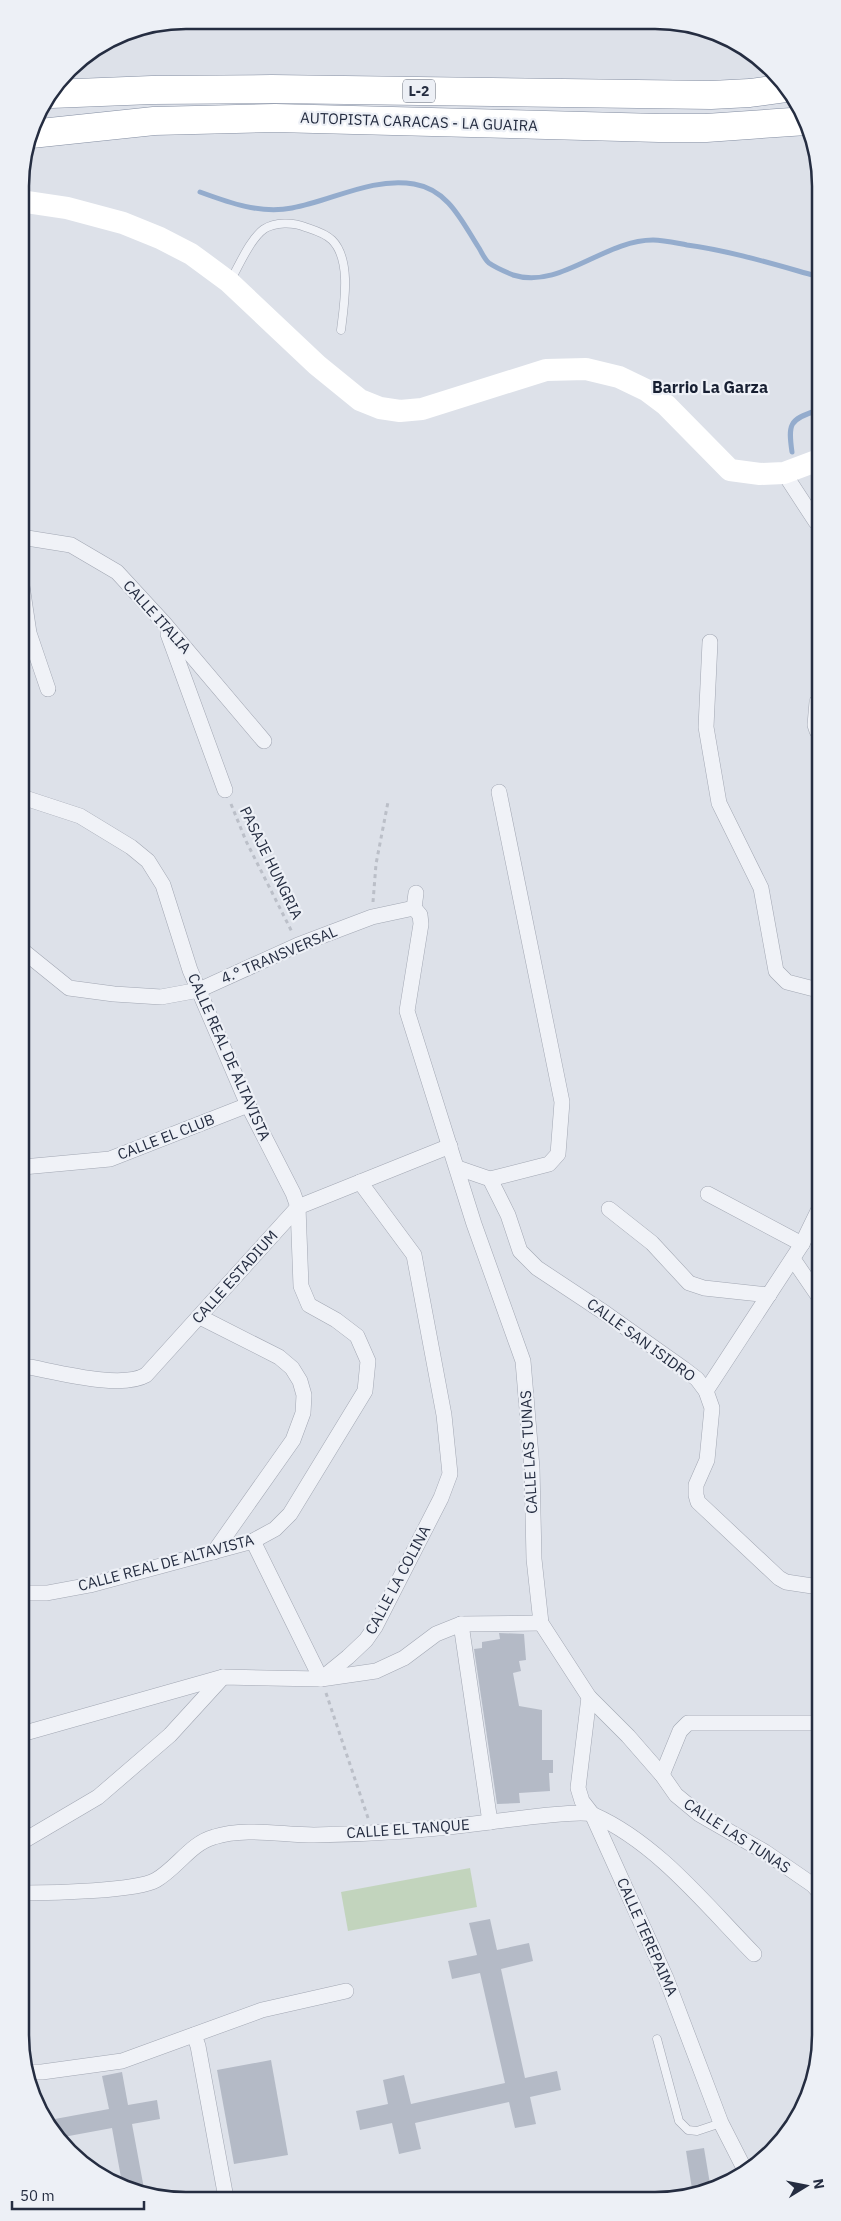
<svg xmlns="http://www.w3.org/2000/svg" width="841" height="2221" font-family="'IBM Plex Sans',sans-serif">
  <rect width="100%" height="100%" fill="#dde1e9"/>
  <polygon fill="#c2d4bd" points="470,1868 477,1907 348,1931 341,1892"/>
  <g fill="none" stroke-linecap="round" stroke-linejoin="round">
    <g stroke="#94accd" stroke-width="5">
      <path d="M200 192C230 203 260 214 292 208 332 201 371 177 414 184 449 190 462 222 479 248 482 253 485 260 489 263 496 268 506 272 513 275 560 290 604 240 653 240 664 240 676 243 687 245 731 251 773 264 816 276"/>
      <path d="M792 452C788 425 789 419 816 411"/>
    </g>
  </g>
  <g fill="#b4bac6">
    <polygon points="499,1633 524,1634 526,1660 519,1661 521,1671 513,1673 519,1706 542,1710 542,1760 553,1760 553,1773 549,1773 550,1791 519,1793 520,1803 497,1804 474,1649 482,1648 482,1642 500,1639"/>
    <polygon points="490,1919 497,1950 529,1943 533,1961 501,1969 525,2078 557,2071 561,2090 530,2097 536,2124 515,2128 509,2102 415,2123 421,2149 399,2154 392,2123 360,2130 356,2111 388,2104 383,2080 404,2075 411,2104 505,2083 480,1973 452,1979 448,1961 477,1955 469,1923"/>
    <polygon points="271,2060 288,2155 234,2164 217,2070"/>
    <polygon points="122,2072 128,2105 157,2100 160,2119 132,2124 145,2194 122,2183 112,2128 58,2138 44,2121 109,2109 102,2076"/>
    <polygon points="704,2148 711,2190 698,2195 693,2195 686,2151"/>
  </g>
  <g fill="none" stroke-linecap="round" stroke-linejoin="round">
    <g stroke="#a2a7b3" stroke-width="9">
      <g id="lane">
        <path d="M230 281C239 266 250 239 264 229 275 222 293 222 305 227 314 230 325 233 332 240 352 260 344 305 341 330"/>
        <polyline points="657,2039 679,2121 688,2130 697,2131 721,2123"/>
      </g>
    </g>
    <g stroke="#a2a7b3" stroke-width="16">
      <g id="street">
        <polyline points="784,473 816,522"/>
        <polyline points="21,537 71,545 117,572 164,623 264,741"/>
        <polyline points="22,586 29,633 48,689"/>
        <polyline points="168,634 225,790"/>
        <polyline points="710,642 706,727 719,803 761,888 776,971 787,982 818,990"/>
        <polyline points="817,702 815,725 817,731"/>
        <polyline points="22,797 80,816 131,847 148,861 163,885 190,970 248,1105 293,1193 298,1207 301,1286 309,1305 336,1320 357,1336 368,1361 365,1391 290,1514 275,1529 253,1541 90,1585 47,1593 24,1593"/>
        <polyline points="414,908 420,915 421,924 407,1011 474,1224 523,1361 532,1468 534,1559 541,1623 589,1697 628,1736 662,1775 676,1795 699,1814 765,1852 813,1885 820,1893"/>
        <polyline points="22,950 69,988 114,994 161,997 199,990 298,945 372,917 414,908 416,893"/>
        <polyline points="23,1167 110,1159 248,1105"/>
        <polyline points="458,1168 490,1179 508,1215 520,1251 537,1268 605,1313 684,1369 697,1379 706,1391 712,1408 707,1460 696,1485 696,1495 698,1502 779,1578 786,1582 819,1587"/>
        <polyline points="490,1179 549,1164 558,1154 562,1102 499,792"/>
        <polyline points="708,1194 802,1244"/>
        <polyline points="609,1209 652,1243 689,1283 704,1288 769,1295"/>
        <polyline points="793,1259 819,1297"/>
        <polyline points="200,1317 279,1357 292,1368 300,1381 304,1395 303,1413 293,1440 214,1552"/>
        <path d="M24 1366C54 1371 120 1390 146 1375L298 1207 450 1146"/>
        <polyline points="706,1391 802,1244 818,1211"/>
        <polyline points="253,1541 321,1679 376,1671 404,1658 436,1634 461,1624 541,1623"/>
        <polyline points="461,1624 490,1822"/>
        <polyline points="589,1697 578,1788 582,1801 592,1814 666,1978 721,2123 747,2174"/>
        <polyline points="25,1733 223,1677 321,1679 348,1657 366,1640 375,1627 441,1498 450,1474 444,1415 414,1255 360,1182"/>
        <polyline points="662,1775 680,1731 688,1723 820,1723"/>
        <polyline points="25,1840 98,1797 170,1735 223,1677"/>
        <path d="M25 1893C51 1893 137 1891 156 1880 177 1868 191 1843 214 1837 245 1827 282 1835 314 1835 373 1834 432 1830 490 1822 508 1820 582 1809 594 1815 657 1843 706 1905 754 1954"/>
        <polyline points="194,2035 198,2046 226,2198"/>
        <polyline points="26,2072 42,2072 122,2061 262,2010 346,1991"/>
      </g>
    </g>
    <g stroke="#838da1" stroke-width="29">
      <g id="highway">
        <polyline points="51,94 152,90 272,89 711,95 750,93 787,88"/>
        <polyline points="31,134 154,121 275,118 659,128 706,128 806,121"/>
      </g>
    </g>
    <g stroke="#bbbfc8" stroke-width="3" stroke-dasharray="4 4" stroke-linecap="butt">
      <polyline points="231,804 246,841 292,932"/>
      <polyline points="373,902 376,864 388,802"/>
      <polyline points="326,1693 368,1818"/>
    </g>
    <use href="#lane" stroke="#f0f2f7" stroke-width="8"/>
    <use href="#street" stroke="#f0f2f7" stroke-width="15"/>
    <polyline stroke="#fff" stroke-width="22" points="20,201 67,208 123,223 160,238 191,254 229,282 317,365 360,400 380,408 400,411 422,409 546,370 586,369 619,377 646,390 666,405 730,470 760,474 784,473 816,461"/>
    <use href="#highway" stroke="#fff" stroke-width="28"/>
  </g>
  <g text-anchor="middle" stroke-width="4.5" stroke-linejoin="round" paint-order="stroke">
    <rect fill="#edf0f6" stroke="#616877" stroke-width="1" x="403" y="79.5" width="32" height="23" rx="4"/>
    <g font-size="14" font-weight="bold" fill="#252d41">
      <text x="419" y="96">L-2</text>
    </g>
    <g font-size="15" fill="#252d41" stroke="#edf0f6">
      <text transform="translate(419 122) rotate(2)" y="5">AUTOPISTA CARACAS - LA GUAIRA</text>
      <text transform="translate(157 617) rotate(48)" y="5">CALLE ITALIA</text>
      <text transform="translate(271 863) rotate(64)" y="5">PASAJE HUNGRIA</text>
      <text transform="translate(279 955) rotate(-23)" y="5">4.° TRANSVERSAL</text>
      <text transform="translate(229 1057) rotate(66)" y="5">CALLE REAL DE ALTAVISTA</text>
      <text transform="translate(166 1137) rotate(-21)" y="5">CALLE EL CLUB</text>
      <text transform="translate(235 1277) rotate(-48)" y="5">CALLE ESTADIUM</text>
      <text transform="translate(641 1340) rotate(36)" y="5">CALLE SAN ISIDRO</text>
      <text transform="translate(529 1452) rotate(-93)" y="5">CALLE LAS TUNAS</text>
      <text transform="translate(166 1563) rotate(-15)" y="5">CALLE REAL DE ALTAVISTA</text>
      <text transform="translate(398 1580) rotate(-62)" y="5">CALLE LA COLINA</text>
      <text transform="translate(408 1829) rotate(-4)" y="5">CALLE EL TANQUE</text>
      <text transform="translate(737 1836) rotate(33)" y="5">CALLE LAS TUNAS</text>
      <text transform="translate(647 1937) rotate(66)" y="5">CALLE TEREPAIMA</text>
    </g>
    <g font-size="16" font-weight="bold" fill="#171f32" stroke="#edf0f6">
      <text x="710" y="393">Barrio La Garza</text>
    </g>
  </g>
  <path d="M0 0H841V2221H0ZM186 29H655A157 157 0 0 1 812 186V2035A157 157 0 0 1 655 2192H186A157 157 0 0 1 29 2035V186A157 157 0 0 1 186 29Z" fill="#edf0f6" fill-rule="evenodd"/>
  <path fill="none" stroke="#252d41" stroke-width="2.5" d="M186 29H655A157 157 0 0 1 812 186V2035A157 157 0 0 1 655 2192H186A157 157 0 0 1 29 2035V186A157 157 0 0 1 186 29Z"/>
  <g transform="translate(806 2186) rotate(80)" stroke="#edf0f6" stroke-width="4" paint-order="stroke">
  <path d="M0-4L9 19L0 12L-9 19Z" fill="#252d41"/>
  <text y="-8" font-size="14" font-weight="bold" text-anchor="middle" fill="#252d41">N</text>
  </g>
  <path d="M12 2201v8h132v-8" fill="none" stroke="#252d41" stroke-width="2.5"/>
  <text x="20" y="2201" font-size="15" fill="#252d41" stroke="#edf0f6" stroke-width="4" paint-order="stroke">50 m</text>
</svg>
